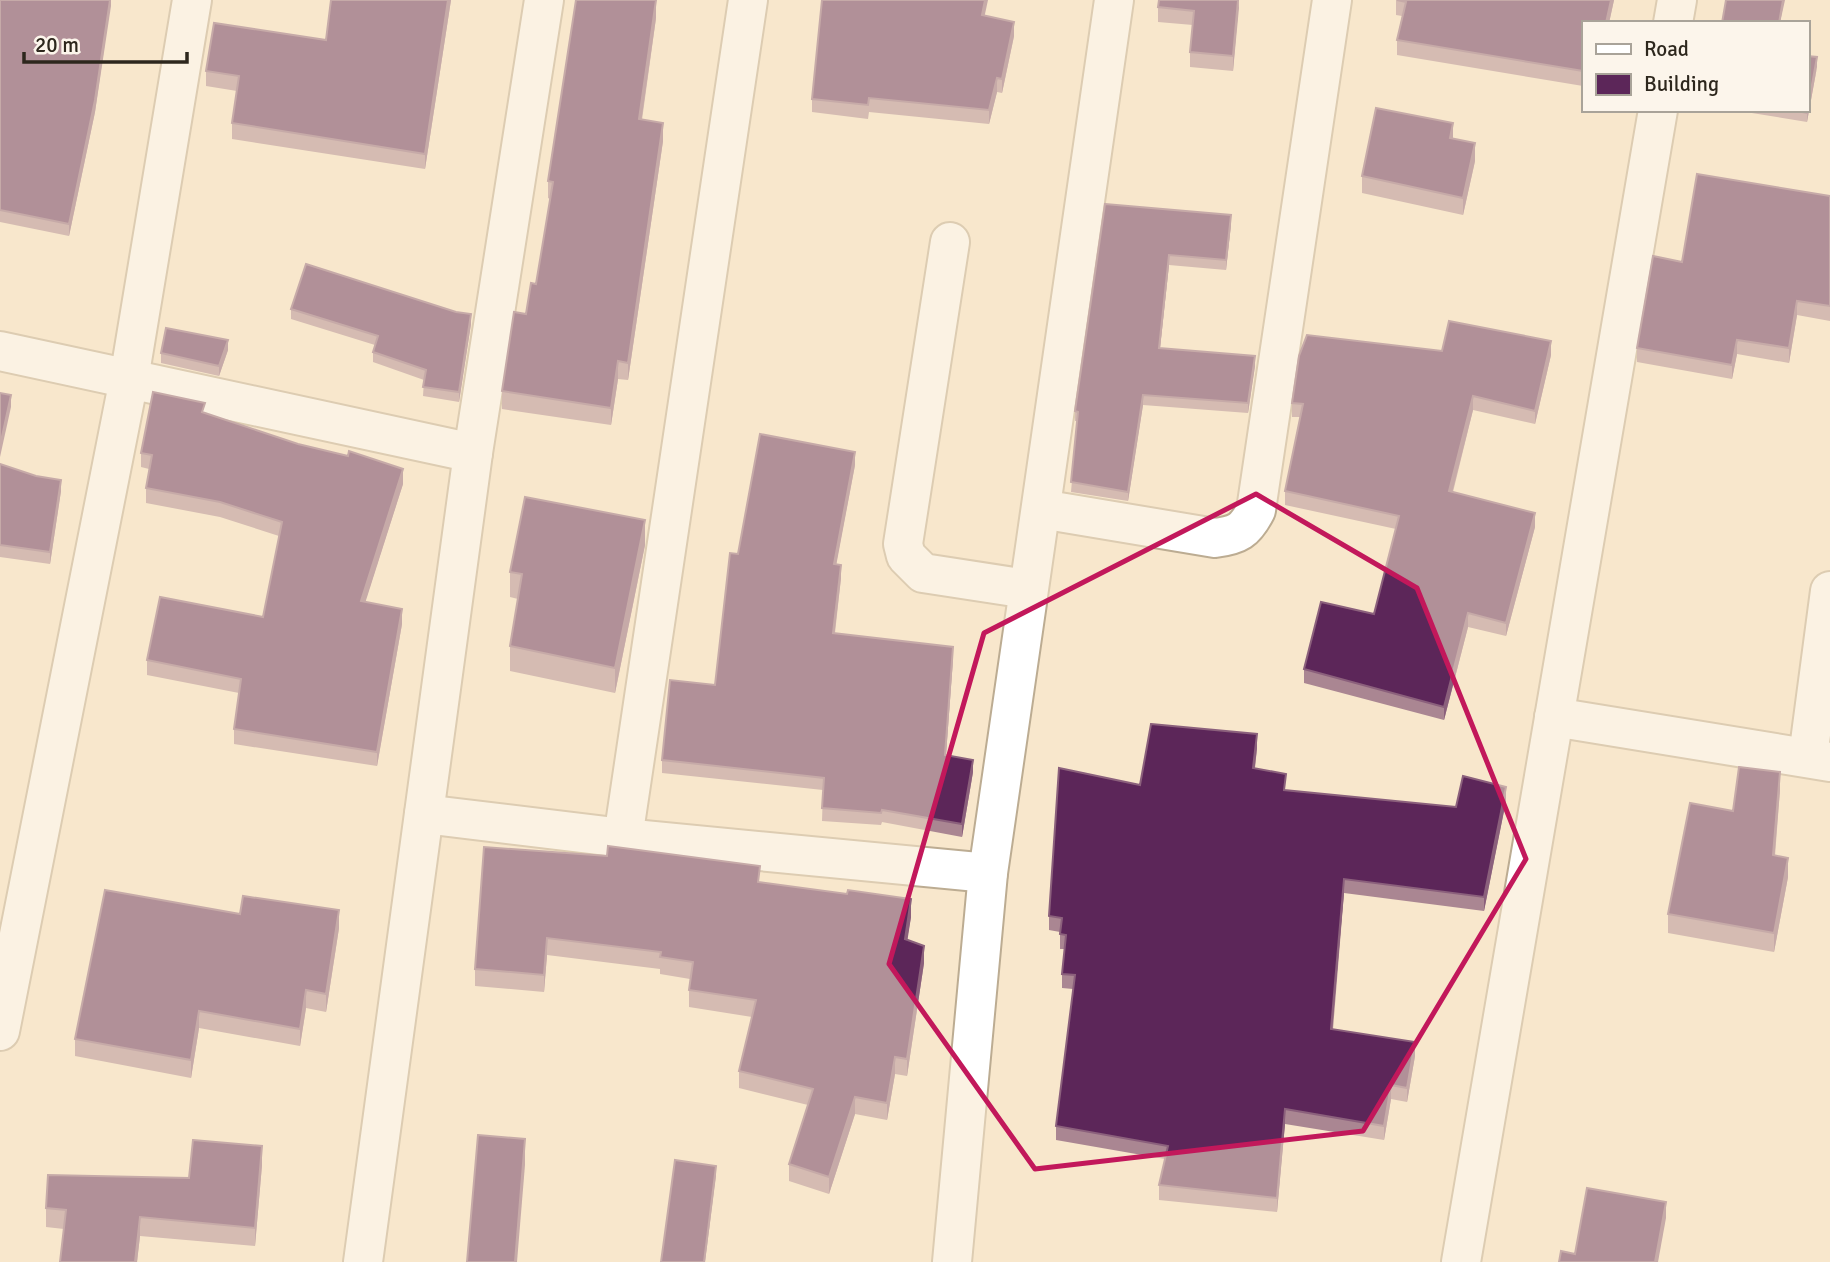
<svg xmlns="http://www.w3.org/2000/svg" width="1830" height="1262" font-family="Signika,sans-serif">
  <rect width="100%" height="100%" fill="#f8e7cc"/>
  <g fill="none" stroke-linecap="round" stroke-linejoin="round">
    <g stroke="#bcac92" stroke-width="42">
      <g id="street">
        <polyline points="1673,23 1677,0"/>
        <polyline points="950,242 903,544 906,556 923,573 1027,589"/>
        <polyline points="0,351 473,453"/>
        <path d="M1041 509 1215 538C1238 535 1245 531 1256 510L1332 0"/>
        <polyline points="1554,717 1830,762"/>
        <polyline points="1808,757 1830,591"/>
        <polyline points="424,814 623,838 988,873"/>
        <polyline points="623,838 748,0"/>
        <polyline points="0,1031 129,379 192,0"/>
        <polyline points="363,1262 473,453 544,0"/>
        <polyline points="952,1262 988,873 1114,0"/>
        <polyline points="1461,1262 1658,110"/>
      </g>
    </g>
    <use href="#street" stroke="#fff" stroke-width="38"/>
  </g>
  <g fill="#aa8692">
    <polygon points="0,0 111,0 95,112 69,236 0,222"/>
    <polygon points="331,0 451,0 425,169 232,139 232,123 237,91 206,86 206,71 326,40"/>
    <polygon points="1239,0 1233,71 1190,67 1190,52 1193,25 1158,22 1158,7"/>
    <polygon points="1396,0 1614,0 1609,23 1583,23 1583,86 1397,55 1397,40 1402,16 1396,15"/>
    <polygon points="984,15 1014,36 1002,93 997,92 989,124 869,112 868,119 812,112 812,99"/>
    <polygon points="656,18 642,120 663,141 628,380 618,379 611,425 502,409 502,391 536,284 550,199 548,198 548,181"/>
    <polygon points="1817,67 1807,122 1733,110 1807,110"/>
    <polygon points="1453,138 1475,161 1463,215 1362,193 1362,176"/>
    <polygon points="1830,196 1830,321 1797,315 1789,363 1737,354 1732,379 1637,362 1637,348 1682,262"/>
    <polygon points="1105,204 1231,225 1226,270 1169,265 1160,348 1255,366 1248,413 1143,405 1128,501 1071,492 1077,421 1075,421 1075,411"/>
    <polygon points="291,309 471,324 459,402 423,396 424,380 373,362 373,352 375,345 291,319"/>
    <polygon points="228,350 219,376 161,363 161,353"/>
    <polygon points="1442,351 1551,355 1535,424 1473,410 1453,492 1535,527 1506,636 1468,627 1444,720 1304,683 1304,669 1374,614 1396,529 1285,505 1285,491 1300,417 1292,417 1292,403"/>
    <polygon points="205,413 403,484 365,602 402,624 377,766 234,744 234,729 239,693 147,675 147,660 263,617 279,536 220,517 146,503 146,488 149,469 141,467 141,453"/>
    <polygon points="0,464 61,491 50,564 0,557"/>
    <polygon points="855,465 836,564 841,578 835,633 953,659 946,755 973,772 962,837 882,822 881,825 822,821 823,790 662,773 662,760 715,685 738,554"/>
    <polygon points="645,545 615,693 510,671 510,646 518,599 510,597 510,572"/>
    <polygon points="1257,748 1255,768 1286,790 1456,807 1506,801 1484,911 1344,893 1333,1029 1415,1056 1407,1102 1391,1099 1384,1140 1285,1124 1277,1212 1159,1200 1159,1185 1165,1159 1056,1140 1056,1126 1073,989 1062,988 1062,974 1065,949 1060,949 1060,932 1049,930 1049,916 1140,785"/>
    <polygon points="1780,790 1775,856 1788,877 1774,952 1668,933 1668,914 1733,811"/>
    <polygon points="484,847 760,883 911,917 907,939 924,963 907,1076 895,1074 887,1120 855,1114 829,1194 789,1181 789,1164 808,1105 739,1088 739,1071 752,1017 689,1007 689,990 690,979 660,974 660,969 547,955 544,992 475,986 475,969"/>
    <polygon points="339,928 326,1012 306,1008 300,1046 199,1028 191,1078 75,1056 75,1039"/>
    <polygon points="262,1165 255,1246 140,1236 137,1262 60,1262 64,1229 46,1227 46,1208 189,1178"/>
  </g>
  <g fill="#8b607c">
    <polygon points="110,0 111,0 111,6 95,112 69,236 69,224"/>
    <polygon points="448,0 451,0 425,169 425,154"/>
    <polygon points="656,0 656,18 639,137 639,119"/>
    <polygon points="985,0 988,0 982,28 982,15"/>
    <polygon points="1238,0 1239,8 1233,71 1233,56"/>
    <polygon points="1611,0 1614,0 1609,23 1606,23"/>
    <polygon points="1783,0 1785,0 1780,23 1779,23"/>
    <polygon points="1014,22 1014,36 1002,93 1002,79"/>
    <polygon points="1817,57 1817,67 1807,122 1807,113"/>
    <polygon points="997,78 997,92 989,124 989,110"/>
    <polygon points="663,123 663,141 628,380 628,363"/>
    <polygon points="1453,123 1453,141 1450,138"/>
    <polygon points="1475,143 1475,161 1463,215 1463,198"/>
    <polygon points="1231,215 1231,225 1226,270 1226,260"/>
    <polygon points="1169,255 1169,265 1159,358 1159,348"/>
    <polygon points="1797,301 1797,315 1789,363 1789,348"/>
    <polygon points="471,314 471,324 459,402 459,392"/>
    <polygon points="228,340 228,350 219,376 219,366"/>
    <polygon points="1737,340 1737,354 1732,379 1732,365"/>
    <polygon points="1551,341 1551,355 1535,424 1535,411"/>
    <polygon points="1255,356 1255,366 1248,413 1248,403"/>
    <polygon points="618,361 618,379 611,425 611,408"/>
    <polygon points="11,395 11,407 0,457 0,446"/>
    <polygon points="1143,395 1143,405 1128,501 1128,492"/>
    <polygon points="1473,396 1473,410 1449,505 1449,491"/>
    <polygon points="855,452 855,465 834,577 834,564"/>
    <polygon points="403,469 403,484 361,616 361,601"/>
    <polygon points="61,480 61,491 50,564 50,552"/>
    <polygon points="1535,513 1535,527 1506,636 1506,623"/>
    <polygon points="645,520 645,545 615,693 615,668"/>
    <polygon points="841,565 841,578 833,646 833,633"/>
    <polygon points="402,609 402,624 377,766 377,752"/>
    <polygon points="1468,613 1468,627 1444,720 1444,707"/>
    <polygon points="953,647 953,659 945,767 945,755"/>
    <polygon points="1257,734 1257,748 1253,782 1253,768"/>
    <polygon points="973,760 973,772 962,837 962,824"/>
    <polygon points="1780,772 1780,790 1773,874 1773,855"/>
    <polygon points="1506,787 1506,801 1484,911 1484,897"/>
    <polygon points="1788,858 1788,877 1774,952 1774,933"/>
    <polygon points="1344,879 1344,893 1331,1043 1331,1029"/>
    <polygon points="911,899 911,917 905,956 905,939"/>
    <polygon points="339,910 339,928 326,1012 326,994"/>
    <polygon points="547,938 547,955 544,992 544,975"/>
    <polygon points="924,946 924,963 907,1076 907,1059"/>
    <polygon points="306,990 306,1008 300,1046 300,1029"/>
    <polygon points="199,1011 199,1028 191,1078 191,1060"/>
    <polygon points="1415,1042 1415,1056 1407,1102 1407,1088"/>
    <polygon points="895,1057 895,1074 887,1120 887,1103"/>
    <polygon points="1391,1085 1391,1099 1384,1140 1384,1126"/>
    <polygon points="855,1097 855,1114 829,1194 829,1177"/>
    <polygon points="1285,1109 1285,1124 1277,1212 1277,1198"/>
    <polygon points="525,1139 525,1165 517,1262 515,1262"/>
    <polygon points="262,1146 262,1165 255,1246 255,1228"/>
    <polygon points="716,1166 716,1176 705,1262 704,1262"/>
    <polygon points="1666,1202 1666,1218 1658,1262 1655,1262"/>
    <polygon points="140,1217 140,1236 137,1262 135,1262"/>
  </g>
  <g fill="#5c2659" stroke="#8b607c" stroke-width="2">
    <polygon points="0,0 110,0 95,100 69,224 0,210"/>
    <polygon points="331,0 448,0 425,154 232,123 239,76 206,71 214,23 326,40"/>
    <polygon points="576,0 656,0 639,119 663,123 628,363 618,361 611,408 502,391 514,312 526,314 531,283 536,284 553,182 548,181"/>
    <polygon points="822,0 985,0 982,15 1014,22 1002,79 997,78 989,110 869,98 868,105 812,99"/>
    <polygon points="1159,0 1238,0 1233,56 1190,52 1194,11 1158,7"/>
    <polygon points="1397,0 1611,0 1606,23 1583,23 1583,71 1397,40 1406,2"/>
    <polygon points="1726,0 1783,0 1779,23 1722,23"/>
    <polygon points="1807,56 1817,57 1807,113 1793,110 1807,110"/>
    <polygon points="1376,108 1453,123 1450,138 1475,143 1463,198 1362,176"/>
    <polygon points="1697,174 1830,196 1830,306 1797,301 1789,348 1737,340 1732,365 1637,348 1653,256 1682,262"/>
    <polygon points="1105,204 1231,215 1226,260 1169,255 1159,348 1255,356 1248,403 1143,395 1128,492 1071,482 1078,412 1075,411"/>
    <polygon points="306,264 456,312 471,314 459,392 423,387 426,370 373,352 378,336 291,309"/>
    <polygon points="1449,321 1551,341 1535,411 1473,396 1449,491 1535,513 1506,623 1468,613 1444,707 1304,669 1321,602 1374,614 1399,516 1285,491 1303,404 1292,403 1299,356 1307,335 1442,351"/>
    <polygon points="166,328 228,340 219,366 161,353"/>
    <polygon points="153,392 205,403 202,412 298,444 348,456 349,451 403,469 361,601 402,609 377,752 234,729 241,679 147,660 160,597 263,617 282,522 220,502 146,488 152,455 141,453"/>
    <polygon points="0,393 11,395 0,446"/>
    <polygon points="760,434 855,452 834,564 841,565 833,633 953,647 945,755 973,760 962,824 882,810 881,813 822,808 824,778 662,760 670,680 715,685 730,553 738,554"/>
    <polygon points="0,464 36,476 61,480 50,552 0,545"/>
    <polygon points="525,497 645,520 615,668 510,646 522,574 510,572"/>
    <polygon points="1151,724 1257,734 1253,768 1286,774 1284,790 1456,807 1463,776 1506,787 1484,897 1344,879 1331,1029 1415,1042 1407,1088 1391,1085 1384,1126 1285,1109 1277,1198 1159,1185 1168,1146 1056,1126 1075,975 1062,974 1066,935 1060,934 1062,918 1049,916 1059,768 1140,785"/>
    <polygon points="1739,767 1780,772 1773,855 1788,858 1774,933 1668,914 1690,803 1733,811"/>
    <polygon points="608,846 760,866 758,882 847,894 848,890 911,899 905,939 924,946 907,1059 895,1057 887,1103 855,1097 829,1177 789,1164 813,1089 739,1071 756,1000 689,990 693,962 660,957 661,952 547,938 544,975 475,969 484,847 607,856"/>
    <polygon points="105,890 240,914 243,896 339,910 326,994 306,990 300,1029 199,1011 191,1060 75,1039"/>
    <polygon points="478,1135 525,1139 515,1262 467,1262"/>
    <polygon points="193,1140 262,1146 255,1228 140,1217 135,1262 60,1262 66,1210 46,1208 48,1175 189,1178"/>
    <polygon points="675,1160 716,1166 704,1262 661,1262"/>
    <polygon points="1587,1188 1666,1202 1655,1262 1559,1262 1561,1251 1575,1254"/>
  </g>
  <path d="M0 0H1830V1262H0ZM1256 494 1417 588 1526 859 1363 1131 1035 1169 889 964 984 633Z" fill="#f8e7cc" fill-opacity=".55" fill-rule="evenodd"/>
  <path fill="none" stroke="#c2185b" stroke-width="5" stroke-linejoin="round" d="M1256 494 1417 588 1526 859 1363 1131 1035 1169 889 964 984 633Z"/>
  <rect x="1582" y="21" width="228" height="91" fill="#fcf5eb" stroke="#a9a399" stroke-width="2"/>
  <rect x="1596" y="44" width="35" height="10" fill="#ffffff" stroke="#a9a399" stroke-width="2"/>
  <text x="1644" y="56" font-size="21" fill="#2d271d">Road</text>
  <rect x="1596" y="74" width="35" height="21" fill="#5c2659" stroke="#a9a399" stroke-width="2"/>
  <text x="1644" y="91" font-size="21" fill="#2d271d">Building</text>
  <path d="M24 52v10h163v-10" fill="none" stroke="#2d271d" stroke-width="3.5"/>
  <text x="35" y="52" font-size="21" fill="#2d271d" stroke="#fcf5eb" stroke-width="5" paint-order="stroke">20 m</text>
</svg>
